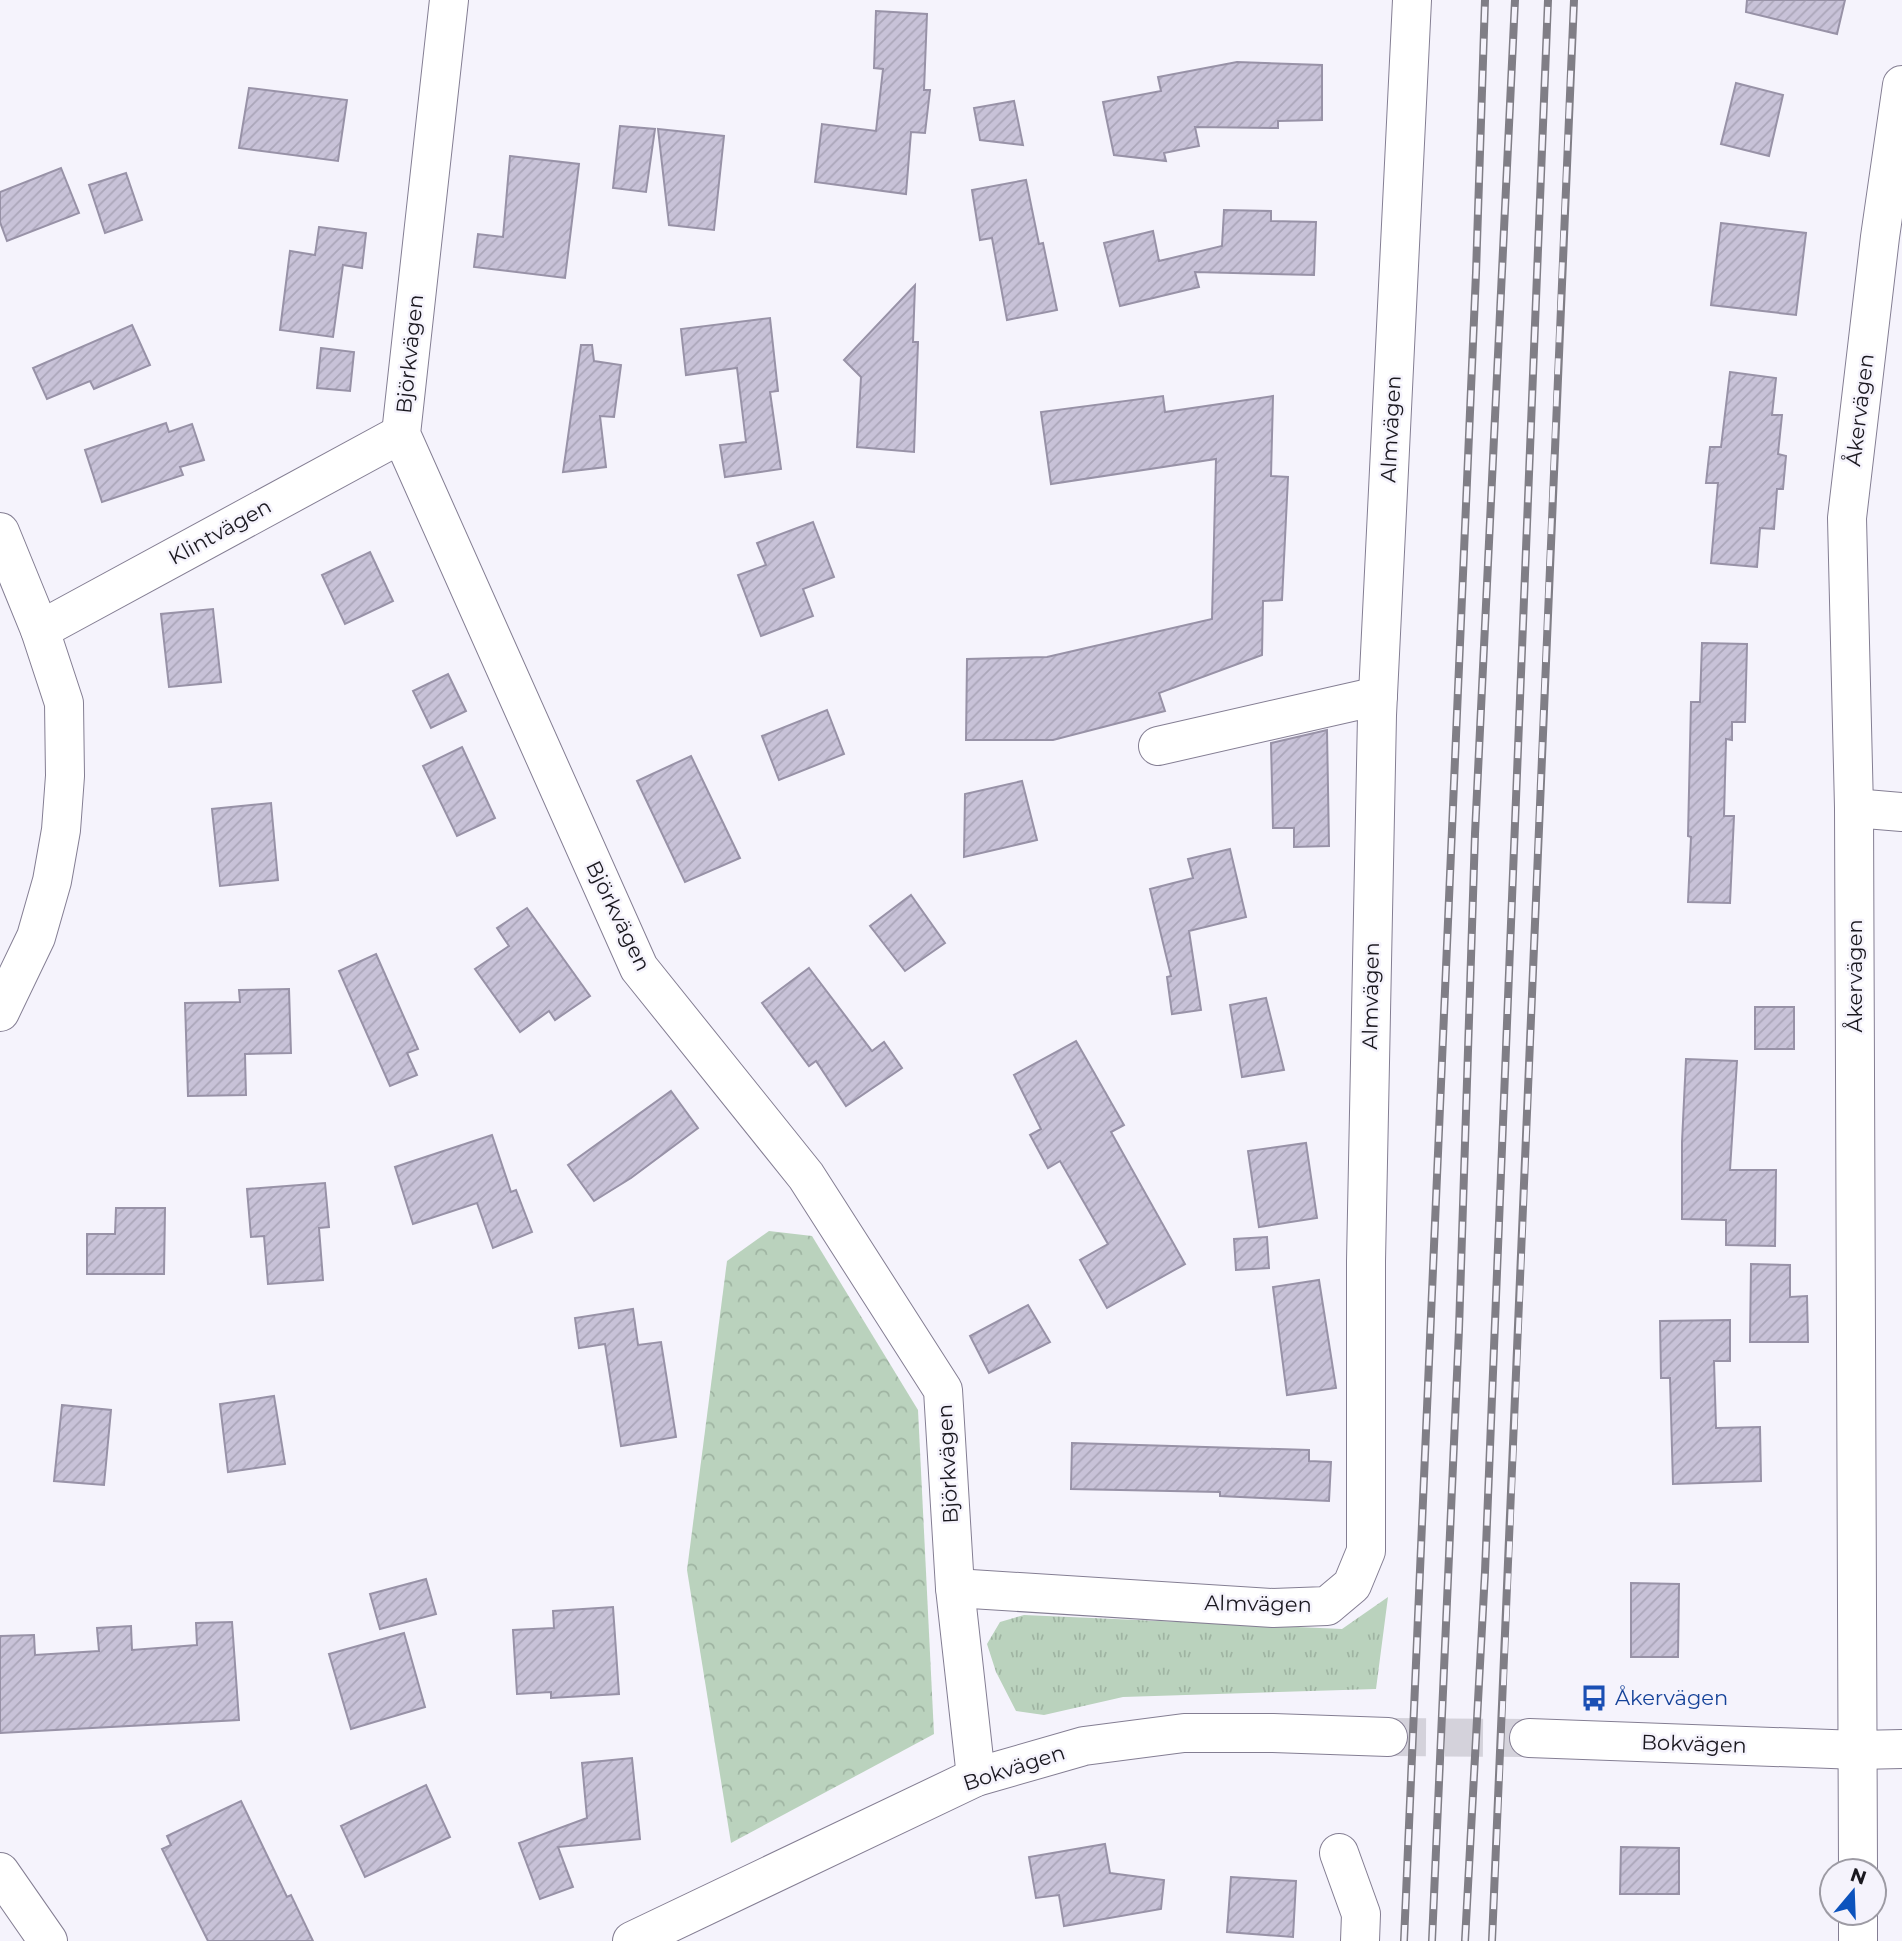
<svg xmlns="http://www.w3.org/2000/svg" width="1902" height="1941" font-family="Montserrat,sans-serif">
  <defs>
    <pattern id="grass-tufts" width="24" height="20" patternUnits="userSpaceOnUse" patternTransform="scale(1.75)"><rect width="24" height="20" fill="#bad2bd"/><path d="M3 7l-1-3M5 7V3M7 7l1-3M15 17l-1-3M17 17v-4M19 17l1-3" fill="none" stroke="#9fb4a2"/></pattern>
    <pattern id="forest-crowns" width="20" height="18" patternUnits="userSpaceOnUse" patternTransform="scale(1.75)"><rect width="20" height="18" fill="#bad2bd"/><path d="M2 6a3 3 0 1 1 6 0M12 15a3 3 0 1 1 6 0" fill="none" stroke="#9fb4a2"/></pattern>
    <pattern id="building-hatch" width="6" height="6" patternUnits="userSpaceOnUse" patternTransform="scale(1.75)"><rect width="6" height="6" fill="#c8c2d8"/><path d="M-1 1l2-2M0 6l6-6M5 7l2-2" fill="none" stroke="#aba6b9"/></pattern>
  </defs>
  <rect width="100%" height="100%" fill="#f5f3fc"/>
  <polygon fill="url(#grass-tufts)" points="1388,1597 1376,1689 1123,1697 1044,1715 1016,1711 996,1672 987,1644 1000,1622 1024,1615 1342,1629"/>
  <polygon fill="url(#forest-crowns)" points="769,1231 812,1236 918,1410 934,1734 731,1843 687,1570 727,1261"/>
  <g fill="url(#building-hatch)" stroke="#9892a7" stroke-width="2">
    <polygon points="1747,0 1845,0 1837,34 1746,12"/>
    <polygon points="876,11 927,14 924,90 930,90 925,133 911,132 906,194 815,182 822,124 876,131 883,69 874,68"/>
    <polygon points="1237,62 1322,65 1322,120 1278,121 1278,128 1195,127 1199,146 1164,153 1166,161 1114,155 1103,102 1161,91 1158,77"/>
    <polygon points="1736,83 1783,95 1769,156 1721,144"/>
    <polygon points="249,88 347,100 338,161 239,148"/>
    <polygon points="1014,101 1023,145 980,140 974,108"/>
    <polygon points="620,126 655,129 646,192 613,188"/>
    <polygon points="658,129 724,136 714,230 669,225"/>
    <polygon points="510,156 579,164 565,278 474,267 478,234 503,237"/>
    <polygon points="61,168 79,213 7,241 0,222 0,192"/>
    <polygon points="126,173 142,220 105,233 89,185"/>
    <polygon points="1026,180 1039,244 1043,243 1057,310 1007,320 992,238 980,240 972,190"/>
    <polygon points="1224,210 1271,211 1271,221 1316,222 1314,275 1195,272 1199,287 1120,306 1104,243 1153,231 1159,261 1222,246"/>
    <polygon points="1721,223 1806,233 1796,315 1711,305"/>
    <polygon points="319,227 366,233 362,268 343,265 333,337 280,330 290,251 315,255"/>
    <polygon points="915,285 913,342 918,342 914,452 857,447 861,377 844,360"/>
    <polygon points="770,318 778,391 770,392 781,469 725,477 720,445 746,442 737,368 686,375 681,329"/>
    <polygon points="132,325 150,365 94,389 90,381 47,399 33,368"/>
    <polygon points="581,345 592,345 594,361 621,365 614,417 600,416 606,467 563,472"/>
    <polygon points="321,348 354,352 350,391 317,388"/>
    <polygon points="1730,372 1776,378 1772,415 1782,415 1778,454 1786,456 1783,489 1777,489 1774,529 1760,528 1757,567 1711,563 1718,483 1706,483 1710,447 1721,447"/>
    <polygon points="1163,396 1165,412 1273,396 1271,476 1288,477 1282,600 1263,601 1262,655 1159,693 1165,711 1053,740 966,740 967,659 1047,657 1212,619 1216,459 1051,484 1041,412"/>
    <polygon points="166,423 169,432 192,424 204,460 180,467 183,475 102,502 85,450"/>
    <polygon points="813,522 834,577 803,589 813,616 761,636 738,575 766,565 757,543"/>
    <polygon points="370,552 393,601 345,624 322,575"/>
    <polygon points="213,609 221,682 169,687 161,614"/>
    <polygon points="1702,643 1747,644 1745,722 1732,722 1732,740 1726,739 1724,816 1734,816 1730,903 1688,902 1691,837 1688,836 1691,702 1700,702"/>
    <polygon points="448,674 466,711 431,728 413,691"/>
    <polygon points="827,710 844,754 779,780 762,736"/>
    <polygon points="1327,730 1329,846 1294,847 1294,828 1273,828 1271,743"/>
    <polygon points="462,747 495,818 457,836 423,766"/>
    <polygon points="691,756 740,858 685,882 637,781"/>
    <polygon points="1022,781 1037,840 964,857 965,794"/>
    <polygon points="271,803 278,880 220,886 212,809"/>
    <polygon points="1230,849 1246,917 1189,931 1201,1010 1172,1014 1167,977 1171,976 1150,889 1193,878 1188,859"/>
    <polygon points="911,895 945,943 905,971 870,926"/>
    <polygon points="527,908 590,996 555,1020 549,1011 520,1032 475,969 509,946 497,928"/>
    <polygon points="376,954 418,1049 407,1053 417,1075 390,1086 339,971"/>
    <polygon points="809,968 872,1051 884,1042 902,1068 846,1106 816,1061 809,1066 762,1003"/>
    <polygon points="289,989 291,1053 245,1054 246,1095 188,1096 185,1003 240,1002 239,990"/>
    <polygon points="1266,998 1284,1070 1242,1077 1230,1005"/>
    <rect x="1755" y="1007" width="39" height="42"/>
    <polygon points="1076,1041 1124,1125 1111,1132 1185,1264 1107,1308 1080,1260 1108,1244 1060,1161 1048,1168 1030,1135 1041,1129 1014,1075"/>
    <polygon points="1686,1059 1737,1061 1730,1170 1776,1170 1775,1246 1726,1245 1726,1220 1682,1219 1682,1142"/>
    <polygon points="671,1091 698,1128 631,1178 594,1201 568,1165"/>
    <polygon points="492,1135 511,1192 516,1190 532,1232 493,1248 477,1203 413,1224 395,1167"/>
    <polygon points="1306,1143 1317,1218 1259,1227 1248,1151"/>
    <polygon points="325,1183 329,1227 319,1228 323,1280 268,1284 264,1236 251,1237 247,1189"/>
    <polygon points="116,1208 165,1208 164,1274 87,1274 87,1234 115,1234"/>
    <polygon points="1267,1237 1269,1268 1236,1270 1234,1239"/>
    <polygon points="1751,1264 1790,1265 1790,1297 1807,1296 1808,1342 1750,1342"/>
    <polygon points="1319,1280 1336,1388 1287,1395 1273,1287"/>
    <polygon points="1028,1305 1050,1342 989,1373 970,1336"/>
    <polygon points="633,1309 638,1345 661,1342 676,1437 621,1446 605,1344 579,1348 575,1318"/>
    <polygon points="1730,1320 1730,1361 1714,1361 1716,1428 1760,1427 1761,1481 1673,1484 1670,1378 1661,1378 1660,1321"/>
    <polygon points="274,1396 285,1464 228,1472 220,1404"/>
    <polygon points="62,1405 111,1410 104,1485 54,1481"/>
    <polygon points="1072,1443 1309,1450 1309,1461 1331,1462 1329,1501 1220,1496 1220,1492 1071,1489"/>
    <polygon points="426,1579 436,1614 380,1629 370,1594"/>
    <polygon points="1631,1583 1679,1584 1678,1657 1631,1657"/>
    <polygon points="613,1607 619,1694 551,1698 551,1692 517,1694 513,1630 554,1628 553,1611"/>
    <polygon points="232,1622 239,1720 0,1733 0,1636 34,1635 35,1655 99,1651 97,1628 131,1626 132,1650 197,1645 196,1623"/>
    <polygon points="404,1633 425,1707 351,1729 329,1654"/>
    <polygon points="632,1758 640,1839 558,1847 573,1887 540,1899 519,1843 587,1818 582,1763"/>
    <polygon points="426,1785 450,1837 365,1877 341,1826"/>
    <polygon points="241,1801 287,1897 291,1895 313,1941 208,1941 162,1849 171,1845 167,1836"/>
    <polygon points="1105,1844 1110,1873 1164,1880 1161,1909 1064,1926 1059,1895 1036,1898 1029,1857"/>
    <polygon points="1621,1847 1679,1848 1679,1894 1620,1894"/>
    <polygon points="1231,1877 1296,1881 1293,1937 1227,1932"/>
  </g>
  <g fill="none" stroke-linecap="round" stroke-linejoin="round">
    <polyline stroke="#d4d2db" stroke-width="38" stroke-dasharray="38 19" stroke-linecap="butt" points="1388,1737 1529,1738"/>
    <g stroke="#847e93" stroke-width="40">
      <g id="minor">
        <polyline points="449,0 401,434 639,968 806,1176 943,1390 955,1588 976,1777"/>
        <polyline points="0,532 40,630 64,703 65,776 61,830 52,881 36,937 0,1012"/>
        <polyline points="40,630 401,434"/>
        <polyline points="1158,746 1378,696"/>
        <polyline points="1854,808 1902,812"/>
        <polyline points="955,1588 1273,1608 1327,1606 1352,1585 1366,1551 1366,1261 1377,715 1412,0"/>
        <polyline points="1529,1738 1858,1750 1902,1749"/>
        <polyline points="1339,1853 1361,1914 1360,1941"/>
        <polyline points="1858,1871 1854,808 1847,518 1880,237 1902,85"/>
        <polyline points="0,1872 48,1941"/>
        <polyline points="632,1941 976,1777 1084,1746 1184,1733 1273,1733 1388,1737"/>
        <polyline points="1858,1941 1858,1913"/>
      </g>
    </g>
    <use href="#minor" stroke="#fff" stroke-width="38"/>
    <g stroke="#807e86" stroke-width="8">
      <g id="rail">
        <polyline points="1404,1941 1476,273 1485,0"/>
        <polyline points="1432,1941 1459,1329 1475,834 1515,0"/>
        <polyline points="1465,1941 1485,1572 1548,0"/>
        <path d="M1492 1941C1522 1294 1544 647 1574 0"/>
      </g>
    </g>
    <use href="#rail" stroke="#f5f3fc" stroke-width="5" stroke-dasharray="16" stroke-linecap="butt"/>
  </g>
  <defs>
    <g id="bus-bare" transform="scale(2.1)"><path d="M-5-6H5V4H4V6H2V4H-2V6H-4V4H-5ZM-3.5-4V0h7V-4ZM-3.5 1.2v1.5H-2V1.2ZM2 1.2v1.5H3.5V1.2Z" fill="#1a4fb4" stroke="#f5f3fc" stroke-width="2.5" paint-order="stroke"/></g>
  </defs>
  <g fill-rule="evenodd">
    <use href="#bus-bare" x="1594" y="1698"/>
  </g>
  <g text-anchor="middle" stroke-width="5" stroke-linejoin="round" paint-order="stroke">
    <g font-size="21" fill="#1a181f" stroke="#f5f3fc">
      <text transform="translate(410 354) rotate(-84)" y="7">Björkvägen</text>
      <text transform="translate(1860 410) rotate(-83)" y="7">Åkervägen</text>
      <text transform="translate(1391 429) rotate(-87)" y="7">Almvägen</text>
      <text transform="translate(220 532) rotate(-29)" y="7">Klintvägen</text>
      <text transform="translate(618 916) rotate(64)" y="7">Björkvägen</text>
      <text transform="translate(1855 976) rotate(-90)" y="7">Åkervägen</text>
      <text transform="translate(1371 996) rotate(-89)" y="7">Almvägen</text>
      <text transform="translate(948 1464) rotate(-93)" y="7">Björkvägen</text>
      <text transform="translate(1258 1604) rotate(1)" y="7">Almvägen</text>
      <text transform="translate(1694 1744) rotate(2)" y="7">Bokvägen</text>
      <text transform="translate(1014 1768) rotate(-18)" y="7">Bokvägen</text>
    </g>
    <g font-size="21" fill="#164399" stroke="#f5f3fc" text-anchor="start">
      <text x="1615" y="1705">Åkervägen</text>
    </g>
  </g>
  <g transform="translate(1853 1892) rotate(19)"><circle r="33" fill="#f5f3fc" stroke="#9d9ba4" stroke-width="2"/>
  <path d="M0-5L12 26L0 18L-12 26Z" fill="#0c53bd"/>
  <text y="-10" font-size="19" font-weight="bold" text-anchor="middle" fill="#1a181f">N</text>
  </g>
</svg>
